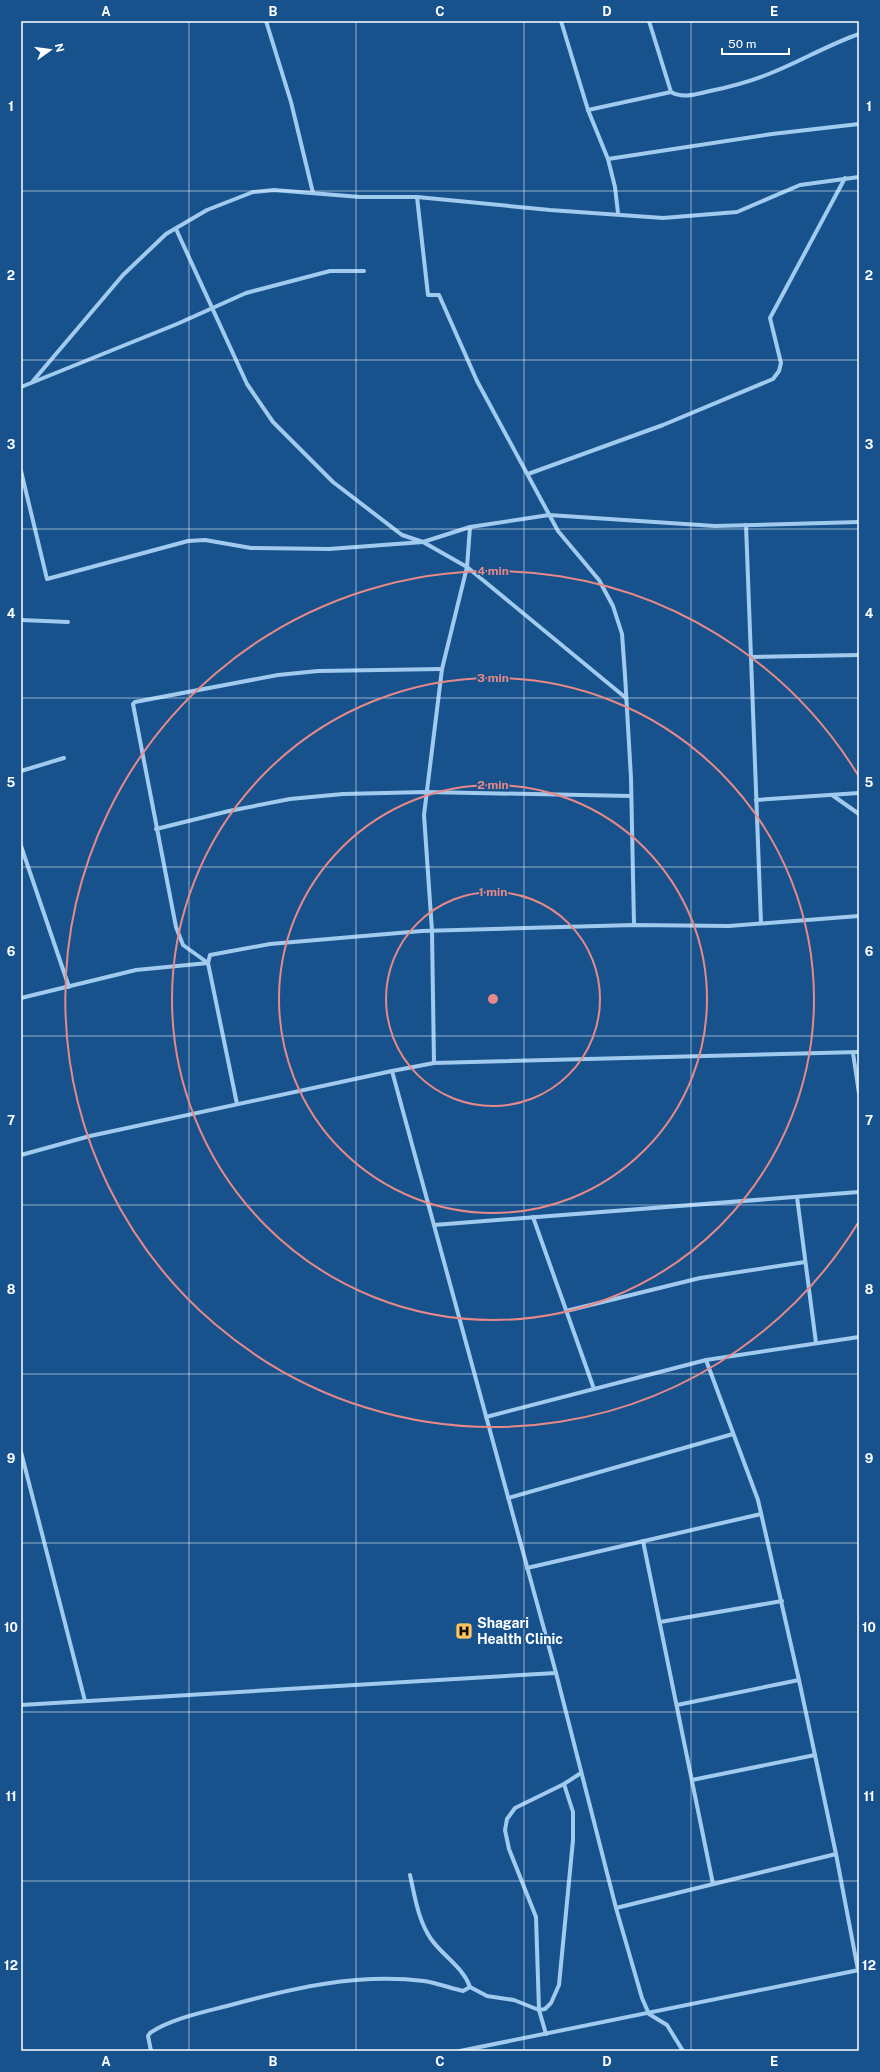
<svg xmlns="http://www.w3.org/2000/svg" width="880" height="2072" font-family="'Public Sans',sans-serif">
  <rect width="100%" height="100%" fill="#17528c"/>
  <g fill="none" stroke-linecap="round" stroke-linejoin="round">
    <g stroke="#a1caef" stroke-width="4">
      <polyline points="266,21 291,102 313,193"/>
      <polyline points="561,21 588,110 608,159 615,187 618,213"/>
      <path d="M649 21 671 92C683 99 697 94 710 91 729 87 748 82 766 75 798 63 827 45 859 34"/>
      <polyline points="588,110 671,92"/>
      <polyline points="608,159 772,134 859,124"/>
      <polyline points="417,197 428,295 439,295 477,381 558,531 599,580 613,606 622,634 625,675 631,778 634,925"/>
      <polyline points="176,229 247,384 273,422 333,482 402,535 423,542 467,567 626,698"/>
      <polyline points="33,381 123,275 166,234 207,210 253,192 274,190 360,197 417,197 550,210 663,218 737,212 800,185 859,177"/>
      <polyline points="21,387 177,324 246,293 330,271 364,271"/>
      <polyline points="21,471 47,579 188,541 205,540 251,548 329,549 423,542 470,527 549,515 715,526 859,522"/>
      <polyline points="528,474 663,425 773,379 779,371 781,363 770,318 845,178"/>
      <polyline points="746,525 761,923"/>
      <polyline points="21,620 68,622"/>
      <polyline points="751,657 859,655"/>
      <polyline points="21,771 64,758"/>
      <polyline points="832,795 859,814"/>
      <polyline points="756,800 859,793"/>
      <polyline points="156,829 229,811 290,799 343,794 426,792 631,796"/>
      <polyline points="21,846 69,987"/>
      <polyline points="21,998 136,970 208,963 210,955 270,944 422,931 634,925 729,926 859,916"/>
      <polyline points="853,1053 859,1093"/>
      <polyline points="434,1063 432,931 424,815 442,669 467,567 470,527"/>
      <polyline points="237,1104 208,963 183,945 176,927 133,704 135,702 278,675 318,671 442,669"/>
      <polyline points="21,1155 90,1136 392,1071"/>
      <polyline points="797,1197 816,1343"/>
      <polyline points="533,1217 594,1389"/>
      <polyline points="434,1225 859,1192"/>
      <polyline points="566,1311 700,1278 805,1262"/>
      <polyline points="706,1360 758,1500 799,1680 836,1854 858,1970"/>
      <polyline points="486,1417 706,1360 859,1337"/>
      <polyline points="21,1452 85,1701"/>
      <polyline points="508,1498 733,1434"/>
      <polyline points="643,1541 713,1884"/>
      <polyline points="527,1568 761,1514"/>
      <polyline points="660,1622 782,1601"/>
      <polyline points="556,1673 616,1908 642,1998 649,2014 667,2025 683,2051"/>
      <polyline points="21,1705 556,1673 392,1071 434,1063 859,1052"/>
      <polyline points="677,1705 799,1680"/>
      <polyline points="692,1780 815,1755"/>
      <path d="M410 1875C415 1897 418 1920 431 1939 443 1956 463 1967 470 1987"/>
      <polyline points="616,1908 836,1854"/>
      <polyline points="546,2034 539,2010 536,1917 509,1849 505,1830 507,1819 515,1808 564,1784 581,1773"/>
      <path d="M151 2051 148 2036 150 2033C170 2019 204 2012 227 2006 293 1988 356 1973 424 1981 437 1983 450 1988 463 1991L470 1987 487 1996 514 2000 539 2010 545 2009 551 2003 559 1985 573 1840V1812L564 1784"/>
      <polyline points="460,2051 859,1970"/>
    </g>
  </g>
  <path fill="none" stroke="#fff" stroke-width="1" stroke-opacity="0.55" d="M189 21V2051M356 21V2051M524 21V2051M691 21V2051M21 191H859M21 360H859M21 529H859M21 698H859M21 867H859M21 1036H859M21 1205H859M21 1374H859M21 1543H859M21 1712H859M21 1881H859"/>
  <g fill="none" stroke="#e88989" stroke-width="2">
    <circle cx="493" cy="999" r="107"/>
    <circle cx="493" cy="999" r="214"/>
    <circle cx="493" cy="999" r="321"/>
    <path d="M858 1223A428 428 0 1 1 858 775"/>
  </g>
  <defs>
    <g id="hospital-square" transform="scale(0.9)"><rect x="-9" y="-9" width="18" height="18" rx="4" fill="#ffc65f" stroke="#17528c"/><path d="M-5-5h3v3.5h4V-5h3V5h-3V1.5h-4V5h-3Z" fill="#111"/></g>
  </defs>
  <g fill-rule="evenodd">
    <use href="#hospital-square" x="464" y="1631"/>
  </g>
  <g text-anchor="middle" stroke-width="3" stroke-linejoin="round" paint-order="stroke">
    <g font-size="14" font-weight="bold" fill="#fff" stroke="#17528c" text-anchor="start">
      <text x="477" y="1628">Shagari<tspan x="477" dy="16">Health Clinic</tspan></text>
    </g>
  </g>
  <circle cx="493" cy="999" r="6" fill="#e88989" stroke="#17528c" stroke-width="2"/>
  <g font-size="12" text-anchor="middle" font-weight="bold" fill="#e88989" stroke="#17528c" stroke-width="3" stroke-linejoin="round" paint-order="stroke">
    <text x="493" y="575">4 min</text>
    <text x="493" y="682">3 min</text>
    <text x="493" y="789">2 min</text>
    <text x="493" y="896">1 min</text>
  </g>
  <rect width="880" height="2072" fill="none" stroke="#17528c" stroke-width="44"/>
  <g transform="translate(50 50) rotate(76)" stroke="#17528c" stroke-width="3" paint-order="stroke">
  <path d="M0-3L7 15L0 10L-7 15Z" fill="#ffffff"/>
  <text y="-6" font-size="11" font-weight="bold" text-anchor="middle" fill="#ffffff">N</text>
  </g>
  <path d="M722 48v6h67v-6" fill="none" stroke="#ffffff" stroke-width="2"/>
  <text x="728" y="48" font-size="12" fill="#ffffff" stroke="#17528c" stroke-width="3" paint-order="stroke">50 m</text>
  <rect x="22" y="22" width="836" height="2028" fill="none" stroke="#fff" stroke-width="1.5"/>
  <g font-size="13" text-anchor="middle" font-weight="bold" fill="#fff">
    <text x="106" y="16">A</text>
    <text x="273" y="16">B</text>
    <text x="440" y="16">C</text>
    <text x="607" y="16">D</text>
    <text x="774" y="16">E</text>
    <text x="11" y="111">1</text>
    <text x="869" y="111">1</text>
    <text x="11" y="280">2</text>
    <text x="869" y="280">2</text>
    <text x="11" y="449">3</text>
    <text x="869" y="449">3</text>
    <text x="11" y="618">4</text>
    <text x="869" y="618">4</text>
    <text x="11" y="787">5</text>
    <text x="869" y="787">5</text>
    <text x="11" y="956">6</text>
    <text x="869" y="956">6</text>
    <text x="11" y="1125">7</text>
    <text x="869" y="1125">7</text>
    <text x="11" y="1294">8</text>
    <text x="869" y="1294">8</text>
    <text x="11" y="1463">9</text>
    <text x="869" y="1463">9</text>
    <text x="11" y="1632">10</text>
    <text x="869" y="1632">10</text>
    <text x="11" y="1801">11</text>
    <text x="869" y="1801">11</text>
    <text x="11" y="1970">12</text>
    <text x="869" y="1970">12</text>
    <text x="106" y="2066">A</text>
    <text x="273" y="2066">B</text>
    <text x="440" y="2066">C</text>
    <text x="607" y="2066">D</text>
    <text x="774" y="2066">E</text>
  </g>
</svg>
